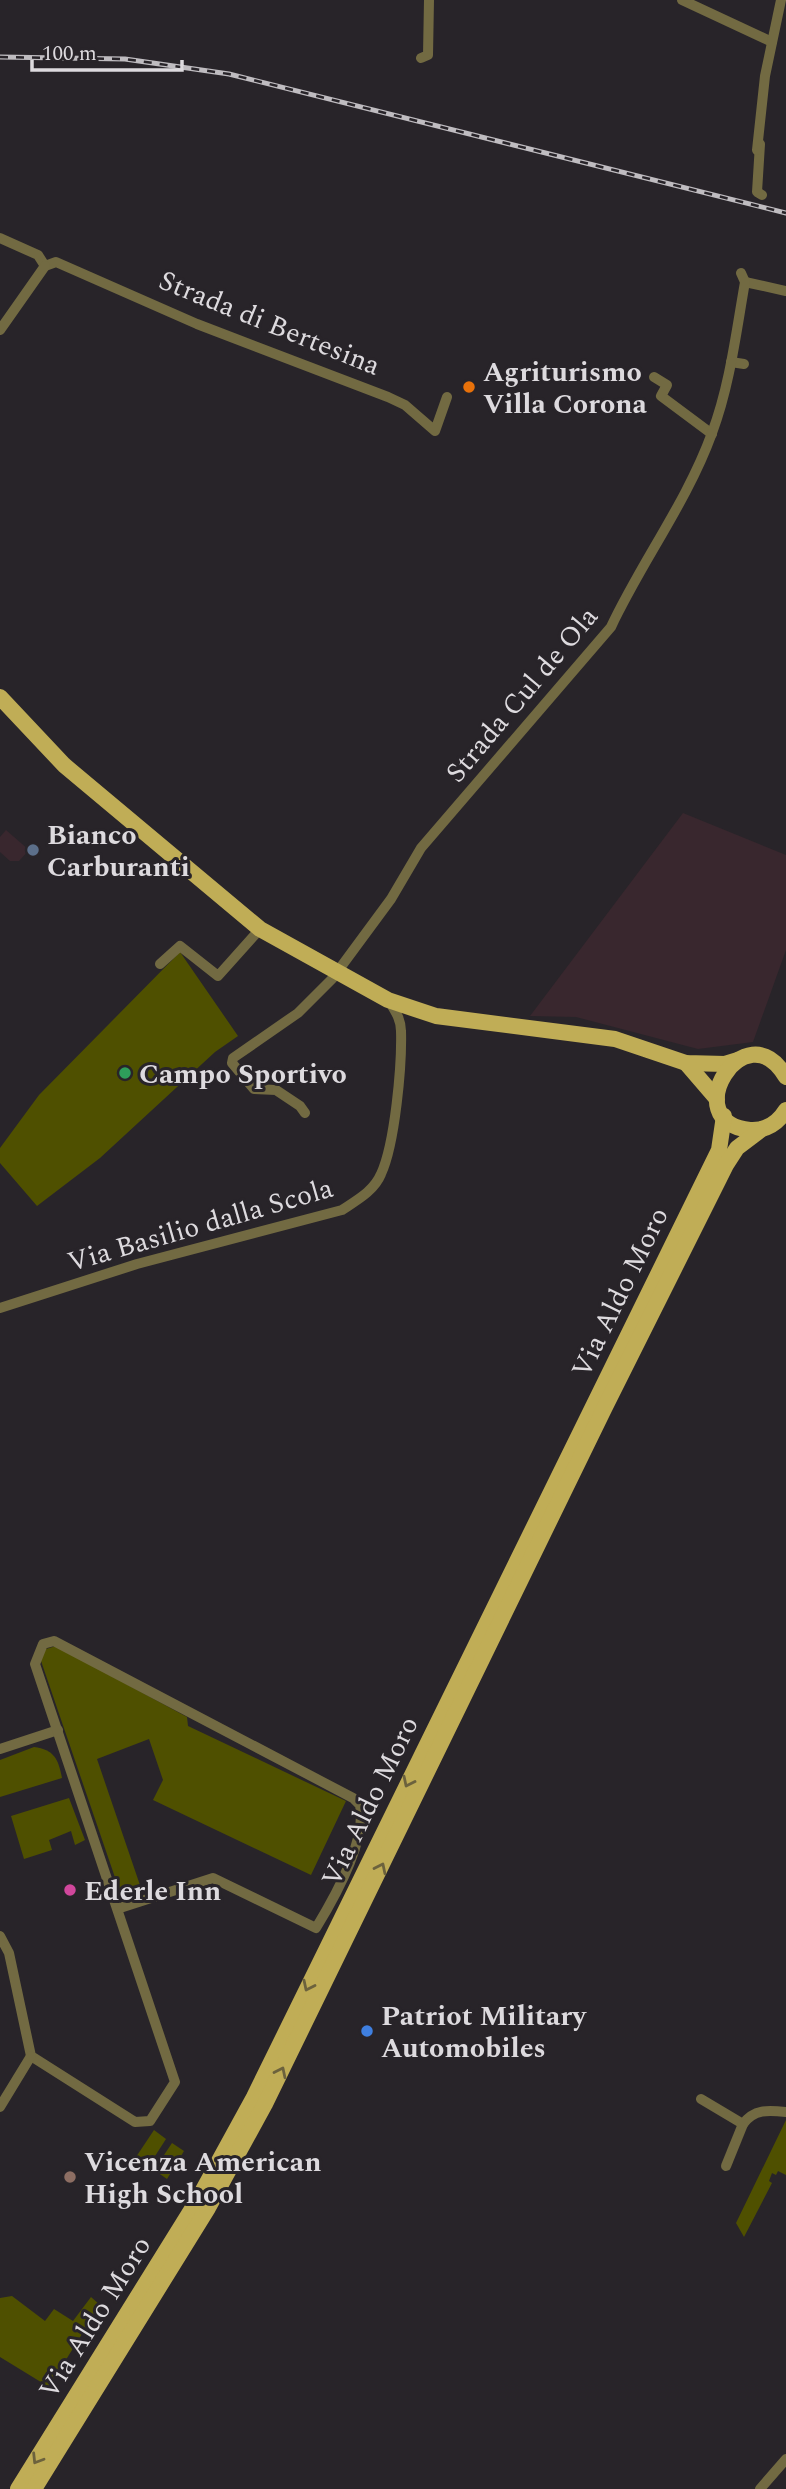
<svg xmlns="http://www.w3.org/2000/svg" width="786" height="2489" font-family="Spectral,serif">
  <rect width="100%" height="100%" fill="#282429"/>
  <g fill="#39272e">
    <polygon points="683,813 786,855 786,950 753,1042 698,1049 576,1017 530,1016"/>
    <polygon points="6,830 29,850 19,861 10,861 0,852 0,837"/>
  </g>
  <g fill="#4f5000">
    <polygon points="180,952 238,1036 215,1052 100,1158 37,1206 0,1163 0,1148 39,1095"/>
    <polygon points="56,1646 187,1717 188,1726 346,1801 311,1875 153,1800 163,1780 149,1739 97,1759 142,1891 122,1898 40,1658 46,1649"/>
    <path d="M34 1747C54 1750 58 1758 62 1778L0 1797V1760Z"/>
    <polygon points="69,1798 85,1840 75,1845 71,1831 49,1840 52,1850 24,1859 11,1816"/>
    <polygon points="786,2120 786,2175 778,2171 776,2175 772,2173 769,2181 772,2183 744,2237 736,2223"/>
    <polygon points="154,2130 166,2139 148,2167 136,2157"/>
    <polygon points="172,2143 184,2151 167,2179 154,2170"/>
    <polygon points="12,2296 45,2321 54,2309 73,2321 91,2297 100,2305 49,2387 0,2357 0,2298"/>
  </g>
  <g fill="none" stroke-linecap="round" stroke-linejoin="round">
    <g stroke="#726a42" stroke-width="10">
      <polyline points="682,0 772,42"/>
      <polyline points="421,58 428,55 429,0"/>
      <polyline points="760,144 757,192 762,195"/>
      <polyline points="757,150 765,76 781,0"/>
      <polyline points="0,238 38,255 45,266 56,262 197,324 388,397 405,405 435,431 447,397"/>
      <polyline points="745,282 786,291"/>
      <polyline points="0,330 45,266"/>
      <polyline points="731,362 744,364"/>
      <polyline points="654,377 667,385 661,396 712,434"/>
      <polyline points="160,964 180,946 218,976 260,929"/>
      <path d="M305 1113 300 1106 276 1090 254 1089 232 1063 233 1058 298 1013 332 979 391 899 421 848 611 627C642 561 687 502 712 433 730 385 736 333 745 282L741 273"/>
      <path d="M0 1308 137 1264 342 1210C357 1200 374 1191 381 1174 395 1144 402 1065 401 1031 401 1019 395 1011 389 1001"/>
      <polyline points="0,1749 58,1730"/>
      <path d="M0 1936 9 1953 31 2056 135 2122 150 2121 175 2082 35 1664 43 1644 54 1641 353 1798 360 1805C367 1841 335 1897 316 1928L213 1878 120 1908"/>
      <path d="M701 2099 743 2124C754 2109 768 2110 786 2112"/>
      <polyline points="0,2107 31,2056"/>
      <polyline points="726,2166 743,2124"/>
      <polyline points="760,2489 786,2459"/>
    </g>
    <g stroke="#c0ad56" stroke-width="16">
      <polyline points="0,697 64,765 260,929 388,1000 436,1016 615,1039 686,1063 725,1064 738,1060"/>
      <polyline points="686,1063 717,1099"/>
      <path d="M786 1077C745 1007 675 1123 750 1130 766 1131 778 1123 786 1110"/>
      <polyline points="18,2489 197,2201 254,2097 719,1150 724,1116"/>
      <polyline points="34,2489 208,2208 265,2104 604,1409 726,1165 737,1148 762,1129"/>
    </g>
    <g stroke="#bfbcc0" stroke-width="5">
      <polyline id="rail" points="0,57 125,59 229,74 786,213"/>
    </g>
    <use href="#rail" stroke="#282429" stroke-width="2.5" stroke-dasharray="8" stroke-linecap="butt"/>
  </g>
  <defs><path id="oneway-chevron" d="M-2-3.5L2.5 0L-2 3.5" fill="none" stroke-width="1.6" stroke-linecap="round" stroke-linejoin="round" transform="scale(1.75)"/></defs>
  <g stroke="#6c623d">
    <use href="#oneway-chevron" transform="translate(408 1782) rotate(116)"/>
    <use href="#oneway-chevron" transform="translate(381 1868) rotate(-64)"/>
    <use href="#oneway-chevron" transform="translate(308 1986) rotate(116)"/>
    <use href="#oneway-chevron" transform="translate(281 2072) rotate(-64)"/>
    <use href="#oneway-chevron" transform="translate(37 2459) rotate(122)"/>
  </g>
  <circle fill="#e8710a" stroke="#282429" stroke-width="2.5" cx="469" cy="387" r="7"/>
  <circle fill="#5c6f8a" stroke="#282429" stroke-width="2.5" cx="33" cy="850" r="7"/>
  <circle fill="#2e9e5b" stroke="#282429" stroke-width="2.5" cx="125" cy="1073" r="7"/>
  <circle fill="#d1479c" stroke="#282429" stroke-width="2.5" cx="70" cy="1890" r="7"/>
  <circle fill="#3f7fe0" stroke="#282429" stroke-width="2.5" cx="367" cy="2031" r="7"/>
  <circle fill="#8d6e63" stroke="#282429" stroke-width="2.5" cx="70" cy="2177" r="7"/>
  <g text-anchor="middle" stroke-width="6" stroke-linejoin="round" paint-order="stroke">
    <g font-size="28" fill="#dddade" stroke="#282429">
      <text transform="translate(270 322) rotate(22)" y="10">Strada di Bertesina</text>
      <text transform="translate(521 694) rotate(-50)" y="10">Strada Cul de Ola</text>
      <text transform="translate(200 1224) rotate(-16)" y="10">Via Basilio dalla Scola</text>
      <text transform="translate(619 1292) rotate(-64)" y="10">Via Aldo Moro</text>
      <text transform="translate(369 1801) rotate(-64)" y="10">Via Aldo Moro</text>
      <text transform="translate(94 2317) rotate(-58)" y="10">Via Aldo Moro</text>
    </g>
    <g font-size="28" font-weight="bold" fill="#dddade" stroke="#282429" text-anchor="start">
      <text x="483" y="381">Agriturismo<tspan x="483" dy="32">Villa Corona</tspan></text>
      <text x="47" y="844">Bianco<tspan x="47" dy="32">Carburanti</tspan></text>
      <text x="139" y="1083">Campo Sportivo</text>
      <text x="84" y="1900">Ederle Inn</text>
      <text x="381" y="2025">Patriot Military<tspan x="381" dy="32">Automobiles</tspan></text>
      <text x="84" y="2171">Vicenza American<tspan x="84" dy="32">High School</tspan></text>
    </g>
  </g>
  <path d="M32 60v10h150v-10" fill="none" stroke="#dddade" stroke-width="3.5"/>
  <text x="42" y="60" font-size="21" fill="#dddade" stroke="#282429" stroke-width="5" paint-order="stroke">100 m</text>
</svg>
